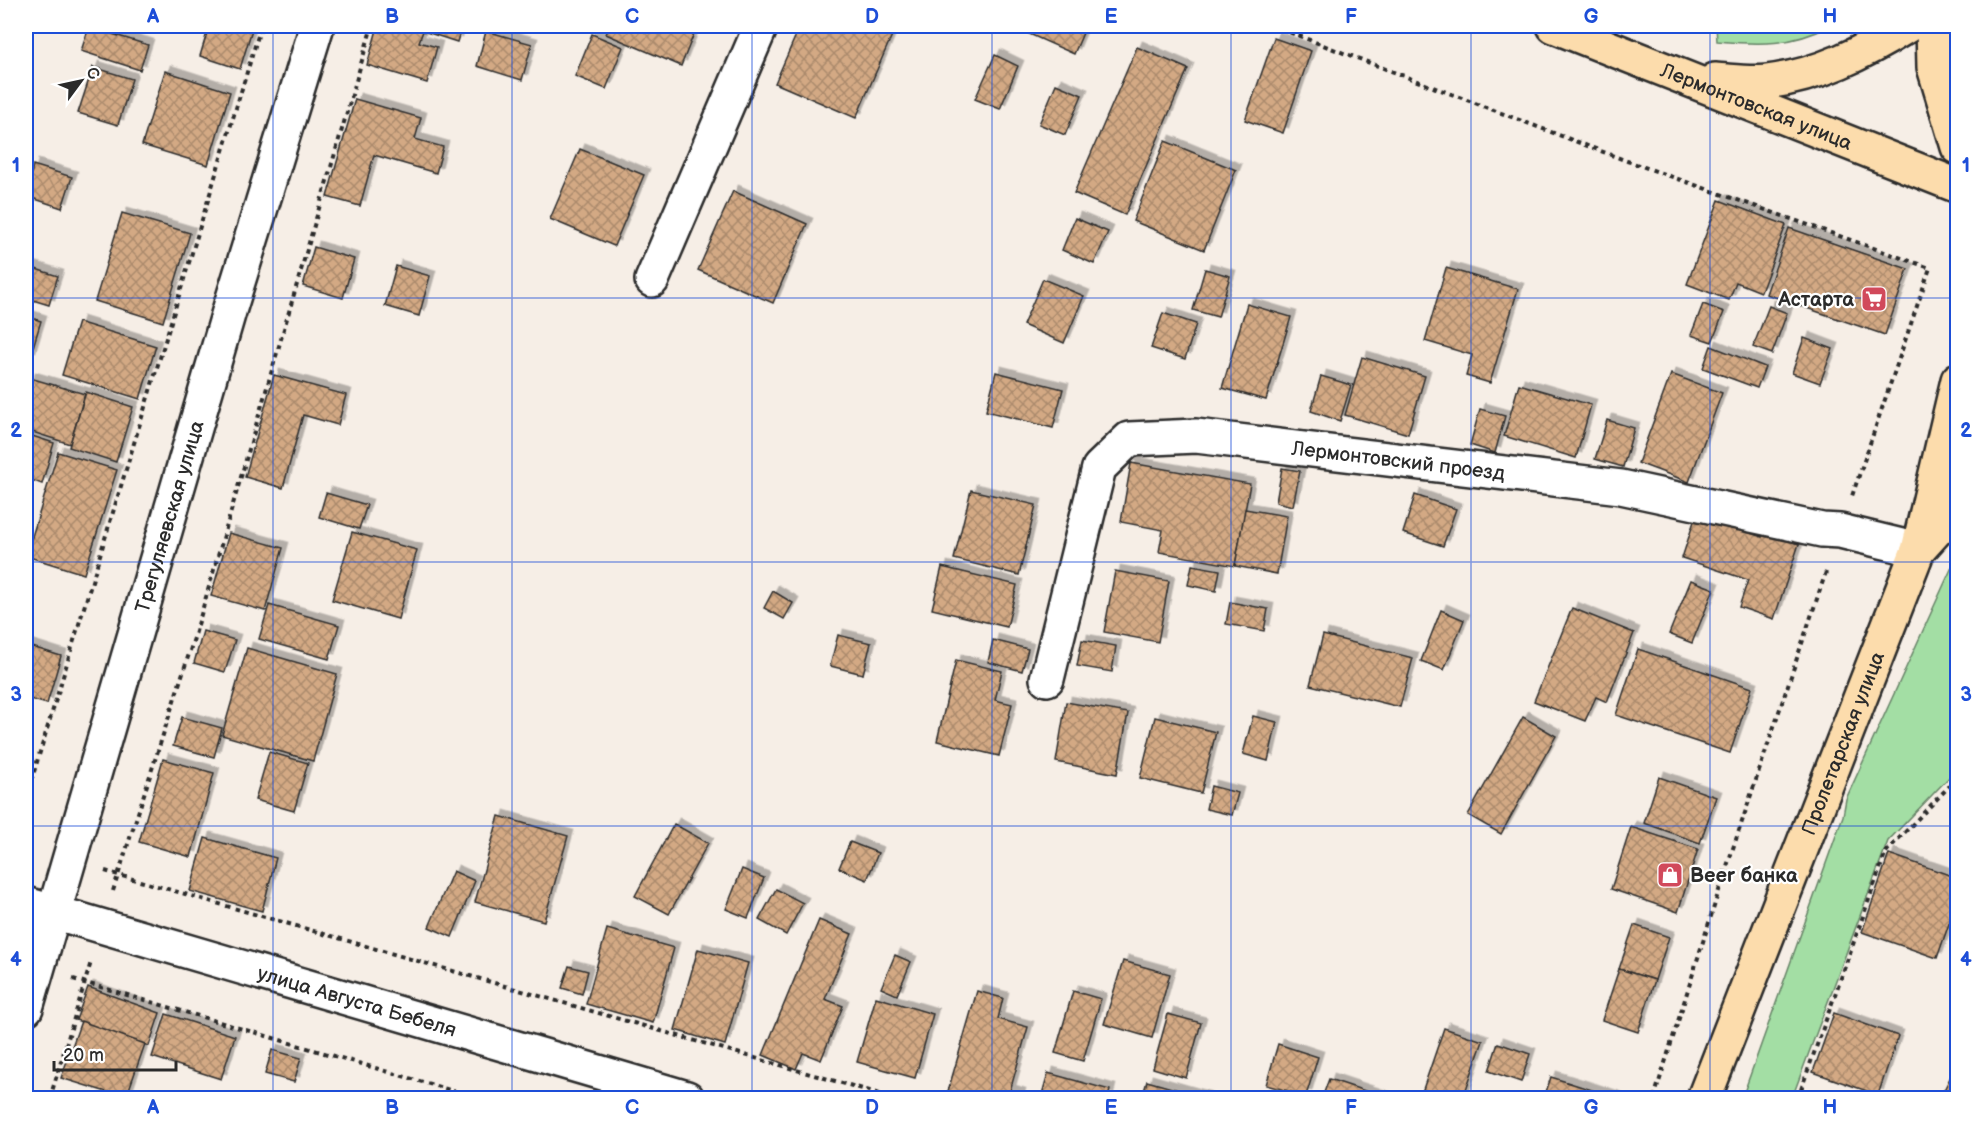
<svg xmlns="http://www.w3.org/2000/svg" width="1983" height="1124" font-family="'Balsamiq Sans',sans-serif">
  <defs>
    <pattern id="building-cross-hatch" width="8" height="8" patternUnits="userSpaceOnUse" patternTransform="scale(1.5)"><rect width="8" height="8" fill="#d3a984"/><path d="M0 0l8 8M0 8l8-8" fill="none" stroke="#ab8a6c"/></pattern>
    <filter id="shadow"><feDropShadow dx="5.5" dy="-5.5" stdDeviation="0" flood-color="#0004"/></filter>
  </defs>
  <rect width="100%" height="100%" fill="#f6eee6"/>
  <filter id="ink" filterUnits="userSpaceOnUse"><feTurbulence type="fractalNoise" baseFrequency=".0167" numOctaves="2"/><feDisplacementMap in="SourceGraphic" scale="12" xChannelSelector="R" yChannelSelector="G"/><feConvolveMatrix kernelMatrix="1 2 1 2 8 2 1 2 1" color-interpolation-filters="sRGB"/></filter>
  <g filter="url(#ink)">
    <g fill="#a3dea4" stroke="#678468" stroke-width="1.5">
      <path d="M1716 26H1830C1791 46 1760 45 1717 41Z"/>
      <polygon points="1957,556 1957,769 1888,841 1792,1098 1742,1098 1843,816 1846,799"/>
    </g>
    <g fill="url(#building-cross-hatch)" stroke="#2b2b2b" stroke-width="1.5" filter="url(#shadow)">
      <polygon points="209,26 253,26 240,69 200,56"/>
      <polygon points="378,26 462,26 457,42 423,31 419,42 437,47 427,83 367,65"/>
      <polygon points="610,26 697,26 681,66 606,34"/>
      <polygon points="800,26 877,26 893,33 856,118 775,83"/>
      <polygon points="1020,26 1086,26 1074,54 1018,29"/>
      <polygon points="89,27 148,45 140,70 81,51"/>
      <polygon points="486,31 532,44 522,80 477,66"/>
      <polygon points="592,34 623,47 606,89 575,76"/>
      <polygon points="1274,38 1311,51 1283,133 1245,120"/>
      <polygon points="1137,47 1188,69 1125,215 1074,193"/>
      <polygon points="995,55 1018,66 1000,109 975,99"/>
      <polygon points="93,67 132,79 118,125 78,113"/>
      <polygon points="165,71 230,92 208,165 142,145"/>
      <polygon points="1056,84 1082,95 1065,135 1039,124"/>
      <polygon points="355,99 421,118 415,139 443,147 436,173 374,155 360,206 327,197"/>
      <polygon points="1165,141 1236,170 1204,250 1133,221"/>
      <polygon points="580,149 644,175 614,246 550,219"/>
      <polygon points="33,165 72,177 62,208 26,196"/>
      <polygon points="733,191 807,224 773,303 698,270"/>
      <polygon points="1719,200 1786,225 1761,292 1736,282 1729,300 1687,284"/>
      <polygon points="122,213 190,233 163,322 95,301"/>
      <polygon points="1075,218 1108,232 1094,264 1062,250"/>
      <polygon points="1789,228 1908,269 1885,335 1766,294"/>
      <polygon points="314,247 354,259 343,298 303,286"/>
      <polygon points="26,266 58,276 49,305 26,298"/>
      <polygon points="396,266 430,276 419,316 385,306"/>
      <polygon points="1446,268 1518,289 1490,383 1466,376 1472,355 1425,341"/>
      <polygon points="1205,269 1230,276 1218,317 1193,310"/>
      <polygon points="1043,279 1084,296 1064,343 1023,325"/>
      <polygon points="1247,304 1291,317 1266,400 1222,388"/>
      <polygon points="1703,304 1724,312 1712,342 1691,335"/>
      <polygon points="1769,306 1787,313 1772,354 1753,347"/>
      <polygon points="1163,313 1196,324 1185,359 1151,348"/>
      <polygon points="26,316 41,321 30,357 26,356"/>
      <polygon points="78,322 156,346 140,399 62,375"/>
      <polygon points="1804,338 1833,349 1820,383 1792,373"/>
      <polygon points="1711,346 1765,367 1757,388 1703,368"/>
      <polygon points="1362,357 1425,376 1408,434 1345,415"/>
      <polygon points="996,372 1063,389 1053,428 986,411"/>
      <polygon points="1671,374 1722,393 1689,482 1638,463"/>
      <polygon points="274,375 346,395 338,425 303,415 283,488 245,477"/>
      <polygon points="1321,376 1351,385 1340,421 1311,411"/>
      <polygon points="30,378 85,394 70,444 26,430 26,393"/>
      <polygon points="1519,384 1591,405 1576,458 1504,436"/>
      <polygon points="86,392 133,407 116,462 69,447"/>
      <polygon points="1480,409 1505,416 1495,453 1470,445"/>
      <polygon points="1607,420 1634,428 1623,467 1595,459"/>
      <polygon points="26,434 54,443 42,484 26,478"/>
      <polygon points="58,452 117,470 84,574 26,556"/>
      <polygon points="1131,463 1250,484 1235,566 1159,552 1163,530 1121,522"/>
      <polygon points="1282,468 1300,471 1293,506 1276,502"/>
      <polygon points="971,490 1036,505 1019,575 954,559"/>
      <polygon points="326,493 367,505 359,529 319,517"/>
      <polygon points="1415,495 1456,509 1443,546 1403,533"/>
      <polygon points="1245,509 1287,516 1277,574 1235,566"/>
      <polygon points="1696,515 1762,537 1764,532 1799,544 1774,619 1739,607 1748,580 1682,558"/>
      <polygon points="352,532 417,550 398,619 332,600"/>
      <polygon points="229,533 283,548 265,611 211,596"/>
      <polygon points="1192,565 1220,570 1216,591 1188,585"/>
      <polygon points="942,567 1017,585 1007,627 932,609"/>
      <polygon points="1115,571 1169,581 1158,642 1104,632"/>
      <polygon points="1691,580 1714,589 1692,643 1669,634"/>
      <polygon points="773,591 793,603 784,619 764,608"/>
      <polygon points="1230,602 1268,609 1264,631 1226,624"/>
      <polygon points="269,605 339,625 329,659 259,639"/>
      <polygon points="1572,608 1634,633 1607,702 1596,697 1585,721 1534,701"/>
      <polygon points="1441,610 1464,620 1444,670 1421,661"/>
      <polygon points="203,631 235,640 225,672 194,663"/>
      <polygon points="838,635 871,643 863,674 830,666"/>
      <polygon points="1323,635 1413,658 1400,707 1310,685"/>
      <polygon points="993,640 1028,649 1022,671 988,662"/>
      <polygon points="1082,640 1116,646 1112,672 1077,666"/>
      <polygon points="26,645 61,656 47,704 26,698"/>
      <polygon points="247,648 337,674 313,761 222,735"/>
      <polygon points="1638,649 1752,688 1730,753 1616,715"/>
      <polygon points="956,660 1002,671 995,700 1012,704 999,756 937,741"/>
      <polygon points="1066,702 1128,713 1117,774 1056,762"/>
      <polygon points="1253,716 1277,722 1268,761 1243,754"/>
      <polygon points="182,717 222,728 214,757 173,746"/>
      <polygon points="1155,717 1216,732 1201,793 1140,778"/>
      <polygon points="1523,717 1556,736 1501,834 1468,815"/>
      <polygon points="269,752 308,763 294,811 255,800"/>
      <polygon points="163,759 214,773 191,857 139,842"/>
      <polygon points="1659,777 1716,797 1700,843 1644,823"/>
      <polygon points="1211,786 1238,793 1232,815 1206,809"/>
      <polygon points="499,816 568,836 544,921 475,902"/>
      <polygon points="674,824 708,843 669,914 635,896"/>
      <polygon points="1631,827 1698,849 1678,912 1611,889"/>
      <polygon points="205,838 276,858 262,911 190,891"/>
      <polygon points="850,842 878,853 867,880 839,868"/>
      <polygon points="1889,854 1958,878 1958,898 1937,958 1862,932"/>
      <polygon points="742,869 764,878 748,918 726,909"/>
      <polygon points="453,871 475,881 452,937 429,927"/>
      <polygon points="776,889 803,903 786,935 759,920"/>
      <polygon points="819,920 852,934 825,999 843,1006 821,1060 803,1053 796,1069 763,1055"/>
      <polygon points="1634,925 1669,937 1655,980 1619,969"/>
      <polygon points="607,929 674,948 653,1023 586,1004"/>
      <polygon points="698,949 748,963 725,1045 675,1030"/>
      <polygon points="895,955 911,962 897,995 881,988"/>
      <polygon points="1123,961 1170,974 1152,1038 1104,1024"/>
      <polygon points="569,966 588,971 582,994 562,988"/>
      <polygon points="1619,969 1655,980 1638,1032 1602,1020"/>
      <polygon points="88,987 160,1013 149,1046 76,1020"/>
      <polygon points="977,991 1003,998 998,1019 1028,1027 1010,1091 1020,1094 1019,1098 946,1098"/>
      <polygon points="1073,991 1101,999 1083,1061 1055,1053"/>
      <polygon points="876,997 933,1014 915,1078 857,1062"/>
      <polygon points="1834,1013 1898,1036 1878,1095 1813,1072"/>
      <polygon points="166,1014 235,1036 221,1079 152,1057"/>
      <polygon points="1168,1014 1201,1023 1186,1078 1153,1068"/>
      <polygon points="81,1021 145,1044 126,1098 61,1078"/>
      <polygon points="1444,1028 1483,1041 1463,1098 1420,1098"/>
      <polygon points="1498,1043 1530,1054 1521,1082 1489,1071"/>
      <polygon points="1278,1044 1318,1057 1306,1096 1266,1085"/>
      <polygon points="272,1050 301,1058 294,1082 265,1074"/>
      <polygon points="1048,1073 1110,1090 1108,1098 1041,1098"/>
      <polygon points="1951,1076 1958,1079 1958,1098 1940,1098"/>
      <polygon points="1551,1077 1617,1098 1544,1098"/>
      <polygon points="1329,1079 1386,1098 1322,1098"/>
      <polygon points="1147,1081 1207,1098 1142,1098"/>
    </g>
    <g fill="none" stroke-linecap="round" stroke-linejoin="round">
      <g stroke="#2b2b2b" stroke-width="38">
        <g id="minor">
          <polyline points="652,280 761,26"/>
          <path id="s1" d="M1047 679 1099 468 1129 439 1196 436 1621 487 1822 530 1840 531 1918 550"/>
          <path id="s2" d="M26 904 687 1098"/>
          <path id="s3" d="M26 1008 230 308 317 26"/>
        </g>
      </g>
      <g stroke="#2b2b2b" stroke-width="38">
        <g id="major">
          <path id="s4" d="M1554 26 1958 186"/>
          <polyline points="1933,26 1934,67 1958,147"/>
          <path d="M1715 80C1731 81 1750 84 1766 82 1818 76 1863 53 1907 26"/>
          <polyline points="1921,547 1958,506"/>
          <path id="s5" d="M1704 1098 1918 550 1958 380"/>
        </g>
      </g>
      <g stroke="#2b2b2b" stroke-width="4" stroke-dasharray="4.5 4.5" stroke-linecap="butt">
        <polyline points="1273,26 1627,161 1930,268 1852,496"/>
        <polyline points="26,798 261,26"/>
        <polyline points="26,847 34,850"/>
        <polyline points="105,871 894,1098"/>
        <polyline points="113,891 195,635 372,26"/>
        <polyline points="73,979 477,1098"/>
        <polyline points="50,1098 91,962"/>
        <polyline points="1654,1098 1722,881 1827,569"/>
        <polyline points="1798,1098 1886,852 1958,777"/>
      </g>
      <use href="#minor" stroke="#fff" stroke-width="33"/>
      <use href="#major" stroke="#fcdcac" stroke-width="33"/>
    </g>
  </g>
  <path fill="none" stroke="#1d4ed8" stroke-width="1.5" stroke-opacity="0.55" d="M273 26V1098M512 26V1098M752 26V1098M992 26V1098M1231 26V1098M1471 26V1098M1710 26V1098M26 298H1958M26 562H1958M26 826H1958"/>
  <defs>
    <g id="supermarket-square" transform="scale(1.35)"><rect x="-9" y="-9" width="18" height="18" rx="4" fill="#d1495b" stroke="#fff"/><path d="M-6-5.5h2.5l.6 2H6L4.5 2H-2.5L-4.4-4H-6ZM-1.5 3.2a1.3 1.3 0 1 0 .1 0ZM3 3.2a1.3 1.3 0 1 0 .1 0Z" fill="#fff"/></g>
    <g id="shop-square" transform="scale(1.35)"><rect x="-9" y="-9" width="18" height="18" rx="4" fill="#d1495b" stroke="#fff"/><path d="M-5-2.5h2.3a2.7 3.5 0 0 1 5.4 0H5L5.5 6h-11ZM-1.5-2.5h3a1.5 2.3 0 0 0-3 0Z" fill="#fff"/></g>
  </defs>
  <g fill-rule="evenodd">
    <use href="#supermarket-square" x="1874" y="299"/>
    <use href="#shop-square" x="1670" y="875"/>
  </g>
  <g text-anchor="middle" stroke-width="4.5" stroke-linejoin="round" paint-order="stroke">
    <g font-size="20" fill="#2b2b2b" stroke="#fff">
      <text dy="7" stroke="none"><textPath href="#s4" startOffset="218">Лермонтовская улица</textPath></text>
      <text dy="7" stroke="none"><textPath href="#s1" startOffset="530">Лермонтовский проезд</textPath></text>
      <text dy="7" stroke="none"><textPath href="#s3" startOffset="512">Трегуляевская улица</textPath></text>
      <text dy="7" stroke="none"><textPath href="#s5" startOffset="381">Пролетарская улица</textPath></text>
      <text dy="7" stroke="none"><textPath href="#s2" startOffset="345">улица Августа Бебеля</textPath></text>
    </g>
    <g font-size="20" font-weight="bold" fill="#2b2b2b" stroke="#fff" text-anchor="end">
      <text x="1854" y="306">Астарта</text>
      <text x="1690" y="882" text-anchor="start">Beer банка</text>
    </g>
  </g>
  <rect width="1983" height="1124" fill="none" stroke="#fff" stroke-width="66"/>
  <g transform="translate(81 81) rotate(57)" stroke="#ffffff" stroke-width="4.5" paint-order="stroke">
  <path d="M0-4.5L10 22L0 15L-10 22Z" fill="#2b2b2b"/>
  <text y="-9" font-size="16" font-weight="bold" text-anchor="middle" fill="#2b2b2b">С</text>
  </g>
  <path d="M54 1061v9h122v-9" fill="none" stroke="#2b2b2b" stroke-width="3"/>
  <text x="63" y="1061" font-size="18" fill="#2b2b2b" stroke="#ffffff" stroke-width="4.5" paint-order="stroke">20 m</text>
  <rect x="33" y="33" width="1917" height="1058" fill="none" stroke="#1d4ed8" stroke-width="2"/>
  <g font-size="20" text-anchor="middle" font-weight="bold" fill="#1d4ed8">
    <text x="153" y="23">A</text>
    <text x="392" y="23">B</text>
    <text x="632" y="23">C</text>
    <text x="872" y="23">D</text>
    <text x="1111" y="23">E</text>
    <text x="1351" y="23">F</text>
    <text x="1591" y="23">G</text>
    <text x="1830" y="23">H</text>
    <text x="16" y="172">1</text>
    <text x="1966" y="172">1</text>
    <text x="16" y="437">2</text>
    <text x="1966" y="437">2</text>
    <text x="16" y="701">3</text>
    <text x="1966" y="701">3</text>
    <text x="16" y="966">4</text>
    <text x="1966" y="966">4</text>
    <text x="153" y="1114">A</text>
    <text x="392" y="1114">B</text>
    <text x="632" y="1114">C</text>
    <text x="872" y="1114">D</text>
    <text x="1111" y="1114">E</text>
    <text x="1351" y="1114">F</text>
    <text x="1591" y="1114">G</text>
    <text x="1830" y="1114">H</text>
  </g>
</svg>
